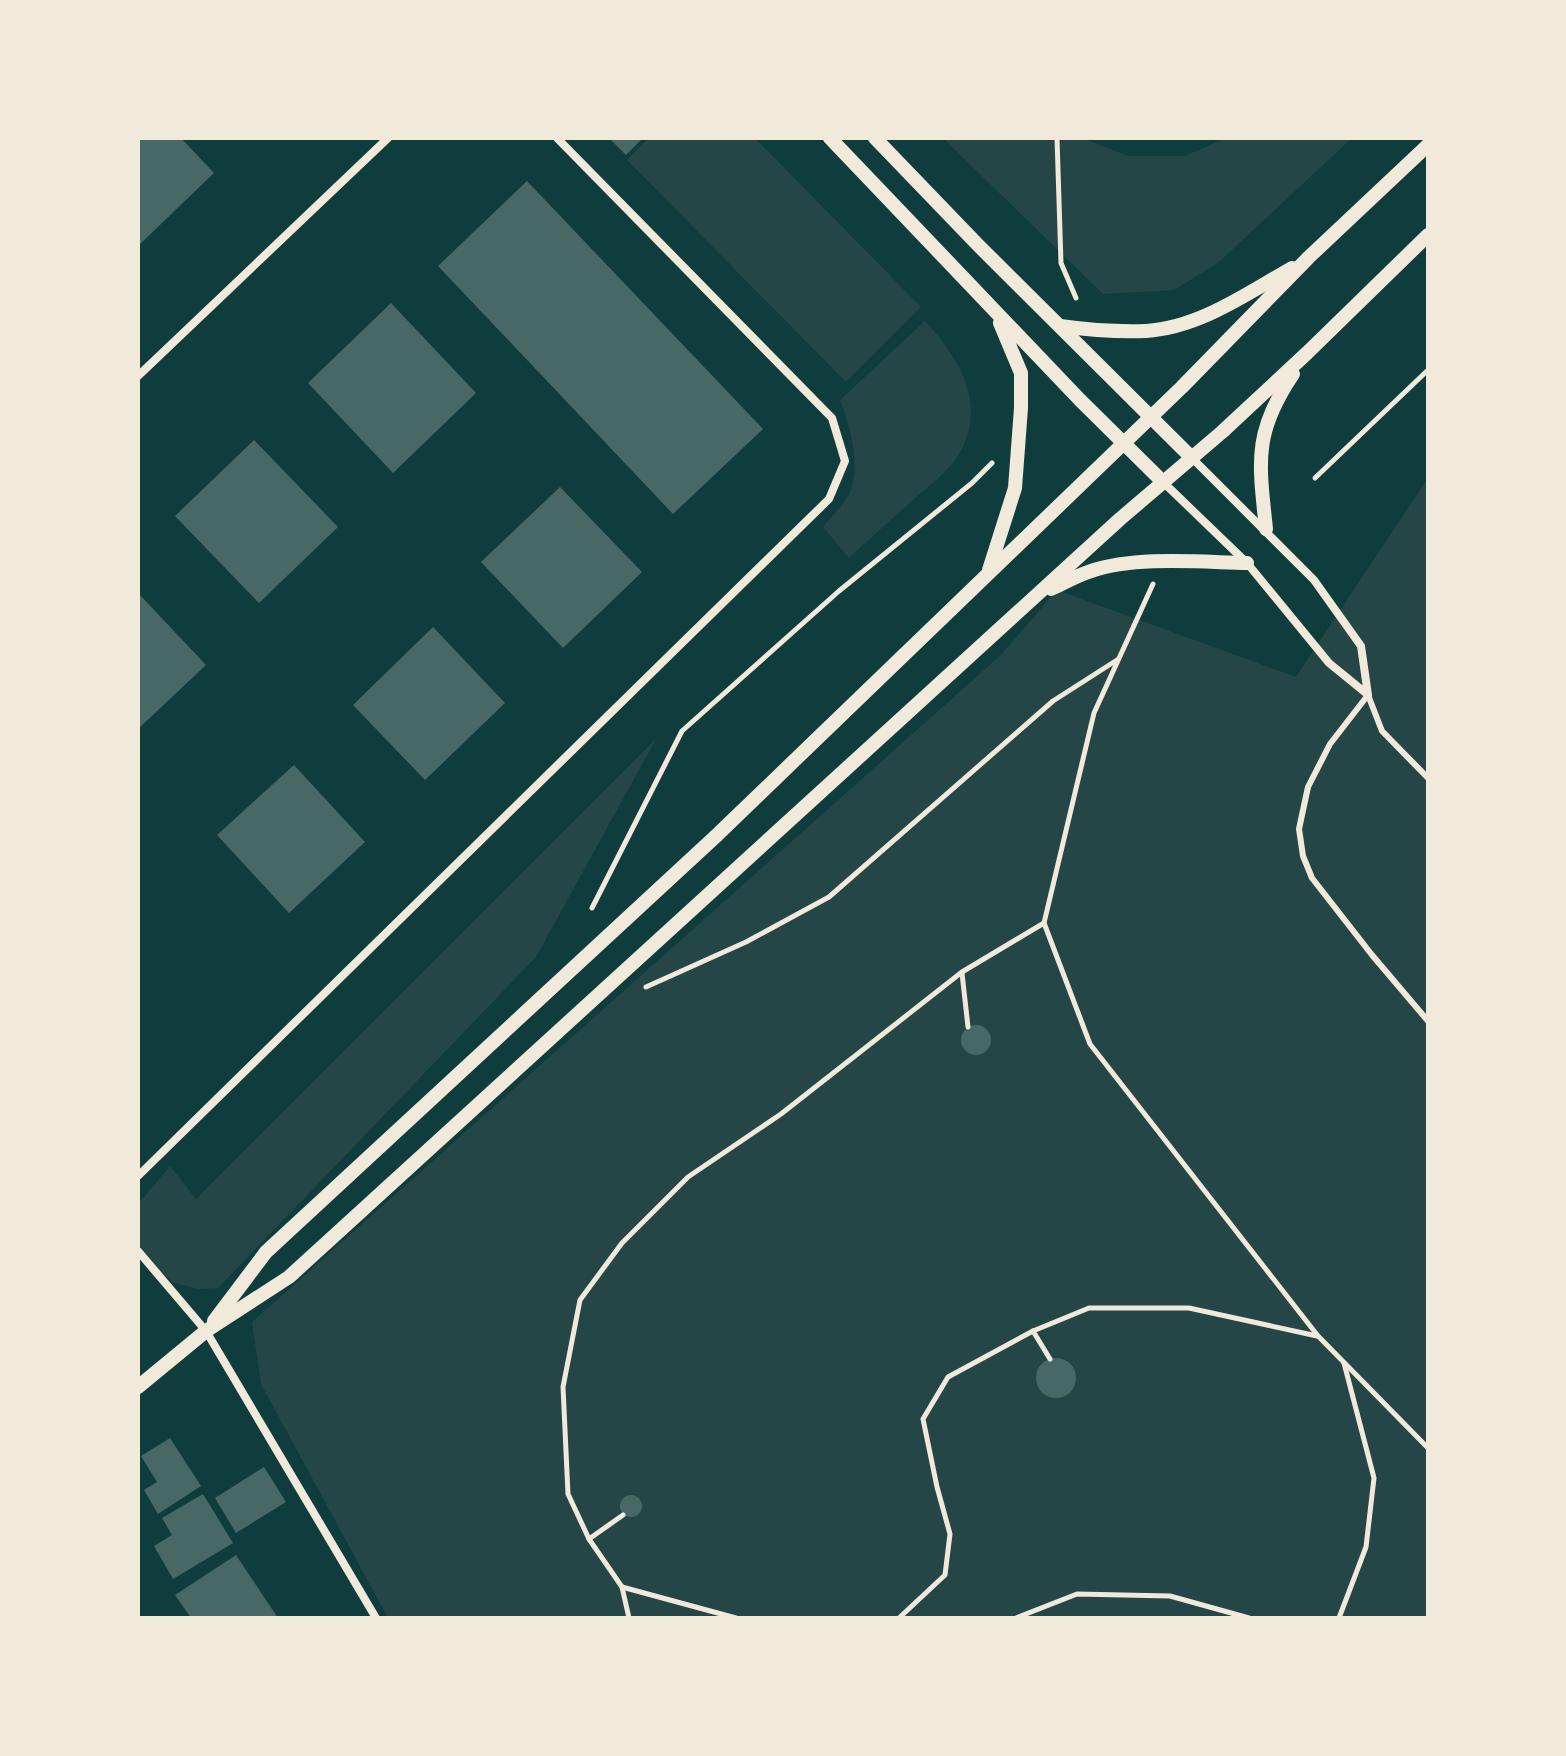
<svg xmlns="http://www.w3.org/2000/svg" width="1566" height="1756" font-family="'Open Sans',sans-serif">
  <rect width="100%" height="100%" fill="#0f3d3e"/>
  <g fill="#244646">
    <polygon points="649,138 755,138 921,307 846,382 627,160"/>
    <polygon points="943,138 1082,138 1128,156 1185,156 1226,138 1352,138 1219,262 1174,290 1103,294"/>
    <path d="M925 321C960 358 989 407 957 457 946 474 927 487 913 500 892 519 870 538 849 558L823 527C833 515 848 501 852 486 859 460 850 424 840 400Z"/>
    <polygon points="1428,478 1428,1618 388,1618 261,1384 252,1322 1001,655 1057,590 1296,677"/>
    <polygon points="656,739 536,957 218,1288 198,1289 174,1283 154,1267 138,1245 138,1204 170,1166 196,1199"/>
  </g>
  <g fill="#486865">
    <polygon points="138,138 181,138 214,173 138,246"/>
    <polygon points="609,138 643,138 626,155"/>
    <polygon points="527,181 763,429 673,514 438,266"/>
    <polygon points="391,303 476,393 393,473 308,383"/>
    <polygon points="254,440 338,527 259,603 175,516"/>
    <polygon points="560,487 642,572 563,648 481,562"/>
    <polygon points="138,593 206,665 138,729"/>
    <polygon points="433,627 505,703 425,780 353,705"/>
    <polygon points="294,765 365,842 289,913 217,835"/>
    <circle cx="976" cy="1040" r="15"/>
    <circle cx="1056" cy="1378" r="20"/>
    <polygon points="170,1438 201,1486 158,1514 144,1490 157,1482 141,1456"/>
    <polygon points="264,1467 286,1502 236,1533 215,1498"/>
    <polygon points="203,1494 233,1543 173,1579 154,1546 172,1535 162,1518"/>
    <circle cx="631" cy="1506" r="11"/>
    <polygon points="236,1555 278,1618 191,1618 175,1595"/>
  </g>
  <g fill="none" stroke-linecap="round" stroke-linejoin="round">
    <g stroke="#f1e9da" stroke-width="5">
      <polyline points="1057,138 1061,263 1076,298"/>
      <polyline points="1315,478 1428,370"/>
      <polyline points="1153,584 1094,713 1044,923 1090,1044 1318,1336 1428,1448"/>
      <polyline points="592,908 682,731 839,591 972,483 992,463"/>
      <polyline points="962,973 968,1027"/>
      <polyline points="646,987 746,942 829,897 1053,701 1117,660"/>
      <polyline points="1033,1331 1050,1359"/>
      <polyline points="589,1539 623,1515"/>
      <polyline points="622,1587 736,1618"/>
      <polyline points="629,1618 622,1587 589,1539 568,1494 563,1387 580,1300 622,1243 688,1177 781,1114 962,972 1044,923"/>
      <polyline points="899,1618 945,1575 950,1534 937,1487 923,1419 948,1377 1033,1331 1089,1308 1189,1308 1317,1336"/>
      <polyline points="1016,1618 1077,1594 1170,1596 1249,1618"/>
      <polyline points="1339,1618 1366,1547 1374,1478 1344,1363"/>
    </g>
    <g stroke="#f1e9da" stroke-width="6">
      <polyline points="1368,695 1330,744 1308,787 1299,829 1303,856 1312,878 1372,955 1428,1021"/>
      <polyline points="1368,695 1382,731 1428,778"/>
    </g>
    <g stroke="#f1e9da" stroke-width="8">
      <polyline points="138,376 388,138"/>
      <polyline points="1192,458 1314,580 1361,646 1368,695"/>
      <polyline points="1163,482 1247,563 1329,663 1367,694"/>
      <polyline points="138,1176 829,499 845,461 832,418 557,138"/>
      <polyline points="138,1251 206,1331 376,1618"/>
    </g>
    <g stroke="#f1e9da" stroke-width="14">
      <polyline points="830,138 1080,400 1163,482"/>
      <polyline points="875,138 978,245 1192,458"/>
      <path d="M1060 326C1089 330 1117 332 1146 331 1199 328 1248 293 1292 268"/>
      <path d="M1266 529C1259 462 1253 433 1293 374"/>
      <polyline points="989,570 1015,488 1021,408 1021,373 1000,323"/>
      <path d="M1051 589C1064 583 1078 575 1091 571 1136 556 1199 562 1247 563"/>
      <polyline points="214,1321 266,1252 716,836 1182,387 1309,257 1428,145"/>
      <polyline points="138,1387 206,1331 289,1277 1120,519 1222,432 1307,353 1428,235"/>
    </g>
  </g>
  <rect width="1566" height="1756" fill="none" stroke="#f1e9da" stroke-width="280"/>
</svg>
